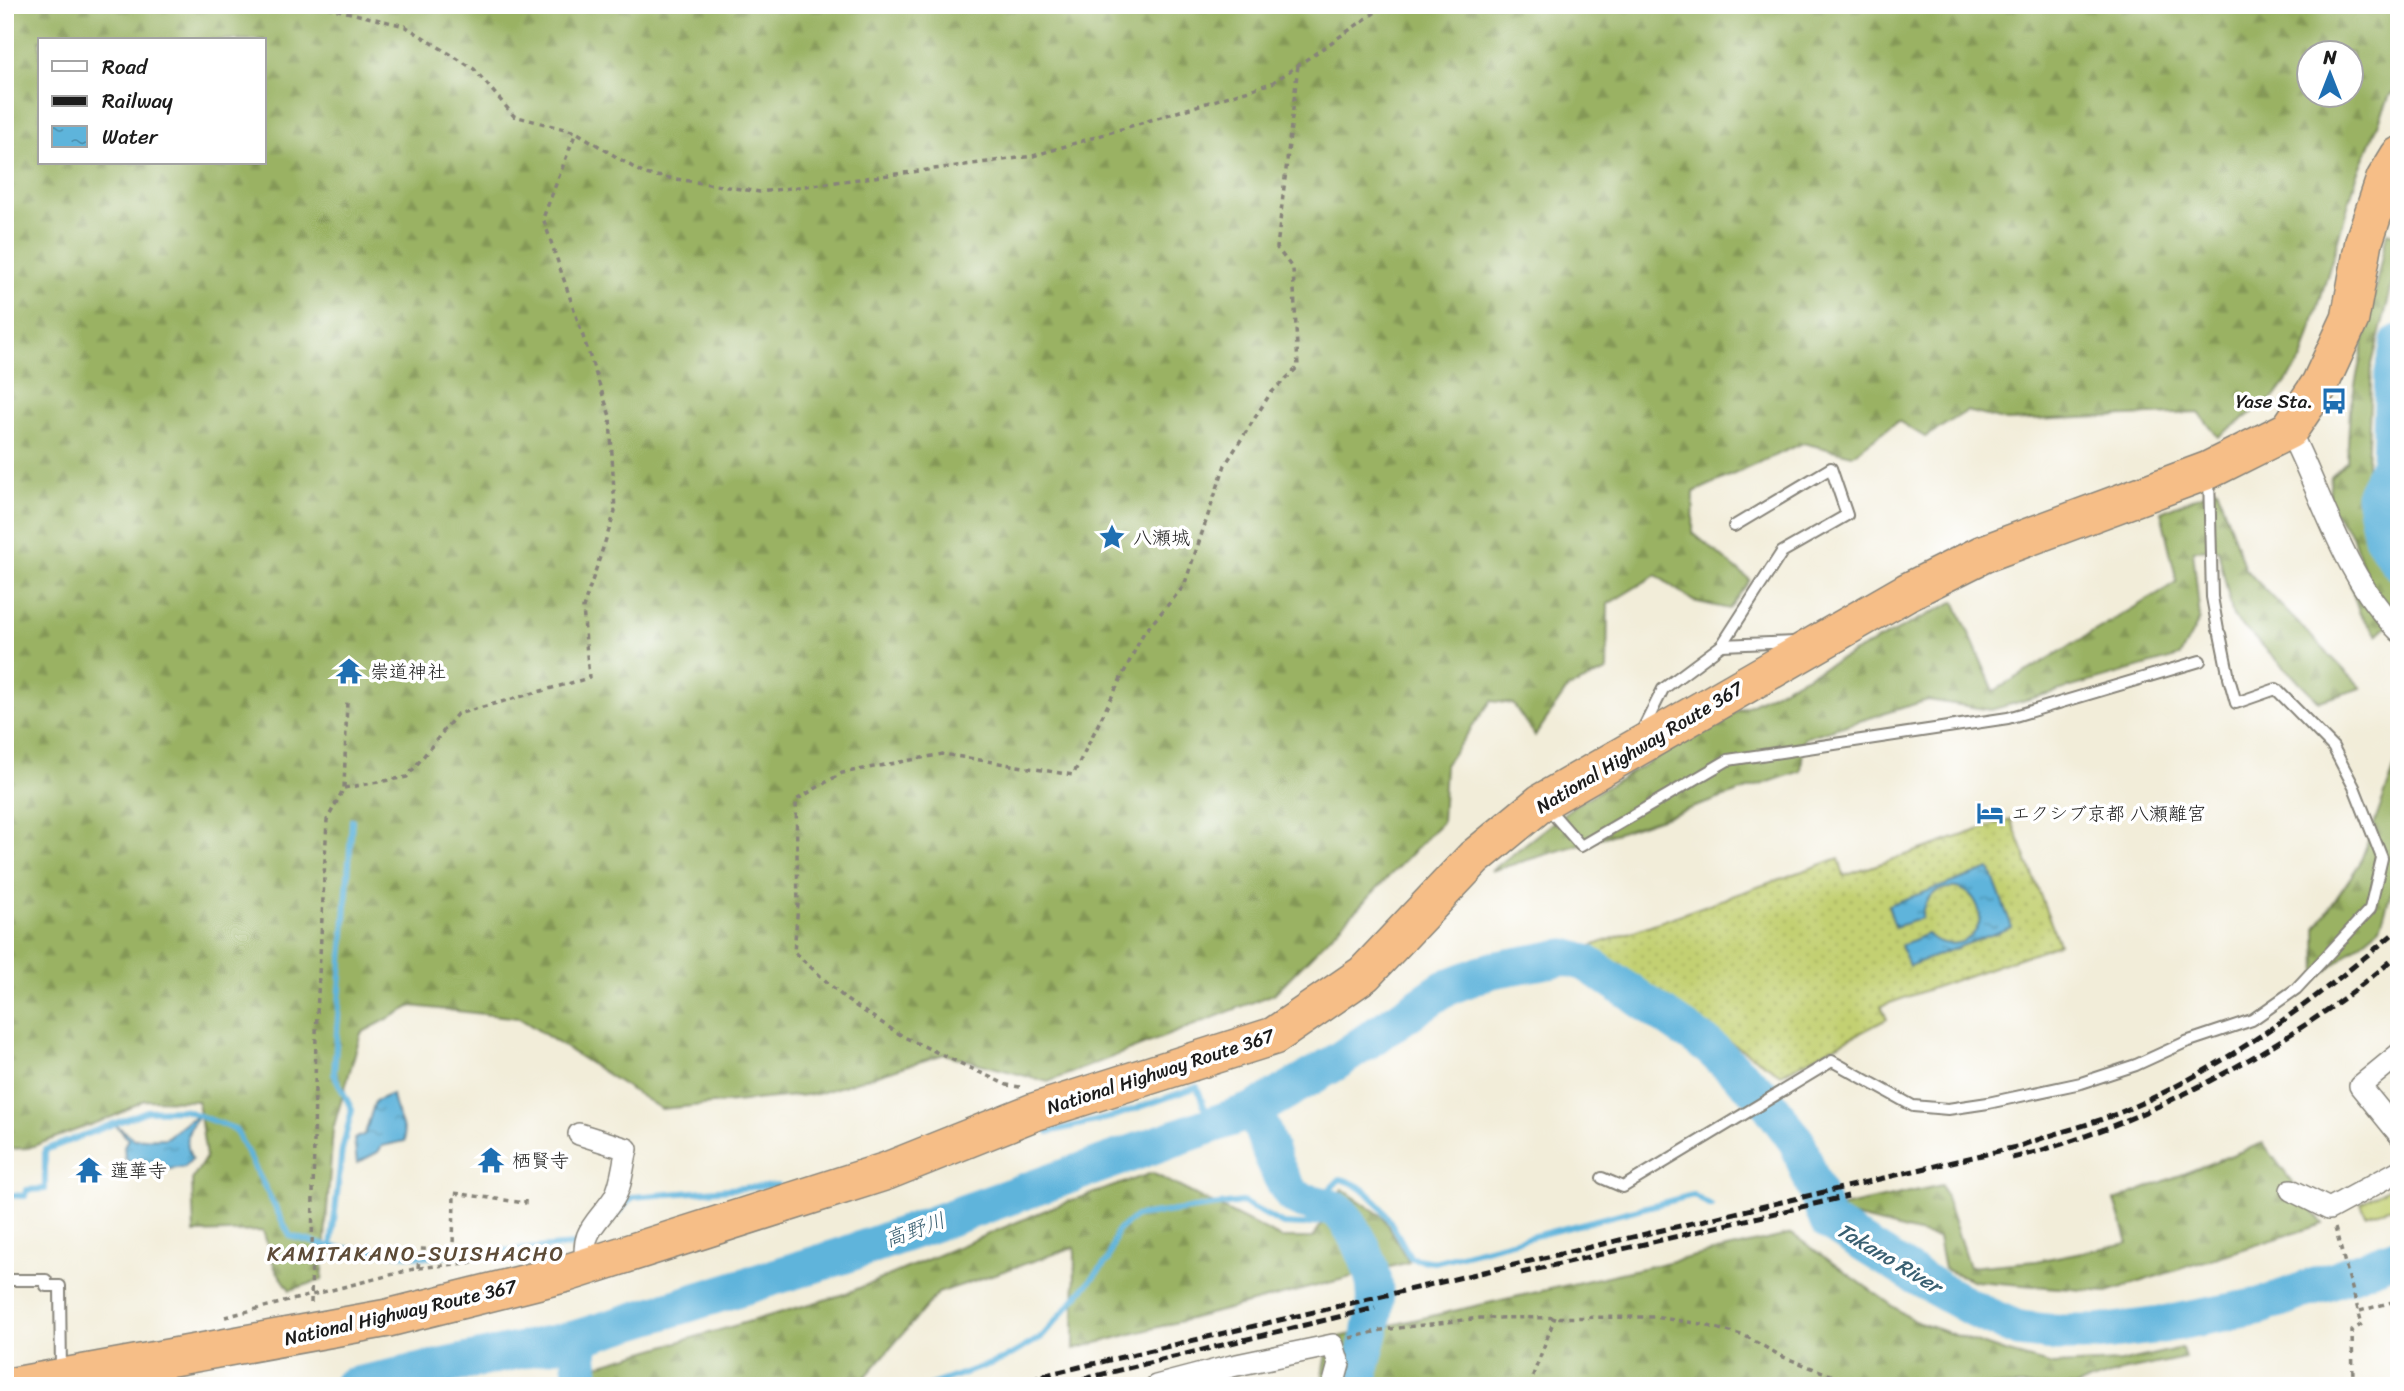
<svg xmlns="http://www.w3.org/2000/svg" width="2404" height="1391" font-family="Sriracha,'Klee One',sans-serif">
  <defs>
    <pattern id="grass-tufts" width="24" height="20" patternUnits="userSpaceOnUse" patternTransform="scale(1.75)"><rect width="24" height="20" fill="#c3d072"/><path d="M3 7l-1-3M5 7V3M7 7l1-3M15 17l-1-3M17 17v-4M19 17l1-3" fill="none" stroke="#a7b262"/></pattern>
    <pattern id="forest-firs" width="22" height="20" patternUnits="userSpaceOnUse" patternTransform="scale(1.75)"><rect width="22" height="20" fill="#9ab264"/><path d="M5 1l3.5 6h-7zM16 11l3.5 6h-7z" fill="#849856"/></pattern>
    <pattern id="garden-dots" width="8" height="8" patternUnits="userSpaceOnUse" patternTransform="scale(1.75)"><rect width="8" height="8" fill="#c3d072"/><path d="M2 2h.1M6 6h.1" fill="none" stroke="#a7b262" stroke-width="1.8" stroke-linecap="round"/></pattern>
    <pattern id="water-ripples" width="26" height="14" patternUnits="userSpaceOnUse" patternTransform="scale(1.75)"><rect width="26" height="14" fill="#5eb4db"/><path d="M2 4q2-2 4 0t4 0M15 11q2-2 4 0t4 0" fill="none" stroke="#4d92b1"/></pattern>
  </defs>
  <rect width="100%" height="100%" fill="#fff"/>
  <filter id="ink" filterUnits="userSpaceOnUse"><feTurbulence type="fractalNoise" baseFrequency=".0143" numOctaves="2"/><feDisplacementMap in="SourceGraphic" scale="14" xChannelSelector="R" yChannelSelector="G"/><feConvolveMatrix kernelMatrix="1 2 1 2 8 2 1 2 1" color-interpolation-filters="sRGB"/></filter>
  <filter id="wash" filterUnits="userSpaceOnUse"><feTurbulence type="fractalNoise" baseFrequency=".00686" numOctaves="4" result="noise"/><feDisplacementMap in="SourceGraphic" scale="28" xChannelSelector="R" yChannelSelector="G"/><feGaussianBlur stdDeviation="1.57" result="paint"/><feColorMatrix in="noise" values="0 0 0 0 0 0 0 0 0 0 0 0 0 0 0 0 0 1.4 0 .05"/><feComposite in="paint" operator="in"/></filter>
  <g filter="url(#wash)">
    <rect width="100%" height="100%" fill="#f2edd9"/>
    <polygon fill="url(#grass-tufts)" stroke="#707647" stroke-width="2" points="2399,1182 2399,1205 2366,1215 2361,1203"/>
    <g fill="url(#forest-firs)" stroke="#5b6740" stroke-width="2" fill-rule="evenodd">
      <path d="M5 5H2399V88L2390 95 2357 176 2302 360 2276 396 2218 437 2199 413 2007 421 1967 411 1925 437 1898 421 1852 455 1803 443 1694 492 1693 533 1750 580 1729 609 1693 601 1656 575 1608 604 1607 671 1568 688 1535 736 1513 704 1491 701 1445 765 1442 822 1274 994 1048 1082 944 1054 817 1094 661 1109 519 1018 412 1006 361 1033 333 1129 322 1280 290 1290 275 1268 263 1231 194 1233 192 1180 206 1157 198 1101 144 1100 114 1116 28 1148 5 1149ZM264 40V163H40V40ZM2352 52V94H2310V52Z"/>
      <polygon points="2387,232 2399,236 2399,258 2372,364 2367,464 2376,537 2399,580 2399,614 2377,635 2359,612 2350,584 2365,573 2352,534 2328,505 2331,476 2347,461 2350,409"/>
      <polygon points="2217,488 2245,569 2362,688 2319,701 2233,617 2218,549 2193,550 2200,619 2180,656 1991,710 1928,700 1804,738 1801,771 1624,831 1491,871 1575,805 1738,711 1955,601 1994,691 2177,582 2161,512"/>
      <polygon points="2397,761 2399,868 2380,927 2317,979 2316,928 2360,863"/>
      <polygon points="2263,1143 2323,1224 2107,1292 1975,1281 1944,1269 1938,1238 1842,1214 1842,1207 1942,1185 1969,1267 2036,1261 2128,1243 2115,1200"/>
      <polygon points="1152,1173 1281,1238 1313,1238 1342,1189 1382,1216 1409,1262 1074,1349 1075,1247 938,1293 861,1382 834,1386 525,1386 845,1294 1053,1207"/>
      <polygon points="1792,1234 1914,1321 2005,1352 2053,1365 2120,1362 2182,1348 2185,1358 2122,1371 2076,1386 1321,1386 1330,1339"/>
    </g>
    <polygon fill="url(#garden-dots)" stroke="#707647" stroke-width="2" points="2011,819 2059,944 1881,1006 1887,1019 1781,1074 1583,949 1839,858 1844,876"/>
    <g fill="url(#water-ripples)" stroke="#3d687c" stroke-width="2">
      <path d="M1990 869 2012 927 1909 966 1901 945 1927 934C1953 959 1994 932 1975 901 1960 876 1921 889 1922 918L1895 927 1888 905Z"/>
      <path d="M392 1094C393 1111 405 1124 405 1141L382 1146 378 1152 357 1163 354 1139 365 1134 375 1101Z"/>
      <path d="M199 1116C187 1128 184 1143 192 1159L185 1167 140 1173 125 1158 124 1146 128 1139 116 1125 134 1139 166 1138 189 1120Z"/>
    </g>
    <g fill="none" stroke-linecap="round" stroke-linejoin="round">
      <g stroke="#5eb4db" stroke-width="6">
        <polyline points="1048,1132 1112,1117 1197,1087 1211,1125"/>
        <polyline points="5,1195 25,1196 26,1190 45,1189 45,1150 147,1111 184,1110 235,1129 290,1236 331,1247 430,1257 575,1245 581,1242"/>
        <polyline points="597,1234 633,1197 778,1185"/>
        <polyline points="331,1247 342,1150 352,1110 334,1074 352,820"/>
        <path d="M928 1386 1004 1359 1042 1337 1108 1260 1117 1231 1136 1216 1242 1202 1283 1224 1304 1225 1323 1221 1328 1191 1340 1179C1378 1187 1392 1227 1411 1258L1434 1262 1693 1195 1711 1206"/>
      </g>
      <g stroke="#5eb4db" stroke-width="37">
        <polyline points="2399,343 2393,374 2390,462 2374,496 2382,537 2399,563"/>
        <path d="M1254 1110C1266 1136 1275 1172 1291 1193 1303 1207 1323 1201 1336 1210 1348 1218 1354 1233 1361 1245 1391 1304 1366 1328 1358 1386"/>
        <polyline points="578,1338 582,1386"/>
        <polyline points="351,1386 578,1338 842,1256 1254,1110 1335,1063 1445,988 1492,970 1565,957 1586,963 1636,996 1709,1047 1763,1096 1797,1142 1828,1222 1915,1276 1979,1312 2018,1329 2055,1333 2097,1333 2161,1325 2260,1306 2399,1256"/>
      </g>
    </g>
  </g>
  <g filter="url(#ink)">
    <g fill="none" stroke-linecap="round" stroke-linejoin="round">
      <g stroke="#87847a" stroke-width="14">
        <g id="lane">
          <polyline points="2209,476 2212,597 2218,630"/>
          <polyline points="2220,634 2228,673"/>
          <polyline points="1722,645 1796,642"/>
          <polyline points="1641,733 1663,689 1722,645 1782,552 1847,515 1831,468 1734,526"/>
          <polyline points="1546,806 1581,846 1728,760 2008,718 2200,661"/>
          <polyline points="1602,1178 1623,1187 1832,1061 1913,1106 1948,1109 1988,1103 2081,1083 2136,1065 2186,1042 2252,1020 2296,989 2370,909 2382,858 2354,787 2333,747 2276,689 2236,703 2229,678"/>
          <polyline points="5,1280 46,1280 46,1286 60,1286 61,1373"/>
        </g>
      </g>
      <g stroke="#87847a" stroke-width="24">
        <g id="street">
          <path d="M2289 430C2323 496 2344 578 2399 631"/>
          <polyline points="2399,1054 2360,1086 2399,1134"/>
          <path d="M579 1134 627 1149C623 1164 622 1185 614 1198 597 1224 579 1231 587 1266"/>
          <polyline points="2291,1190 2329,1209 2399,1171"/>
          <polyline points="1156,1386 1232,1366 1333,1345 1339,1364 1333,1386"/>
        </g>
      </g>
      <g stroke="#87847a" stroke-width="40">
        <polyline id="highway" points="14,1386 388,1318 567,1273 887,1171 1034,1112 1274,1036 1364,974 1474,858 1542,802 1907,592 1983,554 2209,470 2289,430 2320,384 2350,319 2364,241 2385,179 2399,156"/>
      </g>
      <g stroke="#87847a" stroke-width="3.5" stroke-dasharray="5 5" stroke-linecap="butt">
        <polyline points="317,5 405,26 474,69 514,116 576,132 644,174 760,192 1033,156 1272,83 1386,5"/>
        <polyline points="344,788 407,777 457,714 589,678 583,608 615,512 610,416 543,218 576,132"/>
        <polyline points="1020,1087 1007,1085 904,1037 848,1001 794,952 798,905 796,800 842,773 943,754 1073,775 1143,634 1184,586 1225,465 1270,394 1298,367 1293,269 1277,248 1298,65"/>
        <polyline points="2335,1228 2362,1324 2352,1331 2353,1380 2341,1386"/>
        <polyline points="418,1268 420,1249 453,1250 454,1193 525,1203 525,1200"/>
        <polyline points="311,1303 316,1034 327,820 344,788 347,700"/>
        <polyline points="2360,1311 2399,1300"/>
        <polyline points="225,1317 418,1268 494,1260"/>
        <polyline points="1350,1338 1382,1330 1480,1318 1654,1317 1701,1324 1745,1336 1781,1356 1859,1386"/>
        <polyline points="1529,1386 1555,1317"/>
      </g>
      <use href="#lane" stroke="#fff" stroke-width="10"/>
      <use href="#street" stroke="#fff" stroke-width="21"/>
      <use href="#highway" stroke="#f6be87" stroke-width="37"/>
      <g stroke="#1c1c1c" stroke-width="5" stroke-dasharray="10 5" stroke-linecap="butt">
        <path d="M2012 1158C2138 1129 2302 1040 2399 954"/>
        <polyline points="1521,1273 1848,1196"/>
        <path d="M999 1386 2020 1146C2057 1132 2099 1123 2135 1106 2234 1062 2317 998 2399 929"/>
        <polyline points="1054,1386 1375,1308"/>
      </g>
    </g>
  </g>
  <defs>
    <g id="bus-bare" transform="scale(2.1)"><path d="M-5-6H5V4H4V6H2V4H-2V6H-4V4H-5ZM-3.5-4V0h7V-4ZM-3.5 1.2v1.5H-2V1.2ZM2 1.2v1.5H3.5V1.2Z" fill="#1f6fb2" stroke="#fff" stroke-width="2.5" paint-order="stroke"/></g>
    <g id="sight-bare" transform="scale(2.1)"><path d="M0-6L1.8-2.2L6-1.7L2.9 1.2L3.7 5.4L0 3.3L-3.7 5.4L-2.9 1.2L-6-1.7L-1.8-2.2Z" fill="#1f6fb2" stroke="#fff" stroke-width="2.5" paint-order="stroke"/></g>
    <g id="temple-bare" transform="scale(2.1)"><path d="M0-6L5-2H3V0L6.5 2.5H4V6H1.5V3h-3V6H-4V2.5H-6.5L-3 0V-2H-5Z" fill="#1f6fb2" stroke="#fff" stroke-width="2.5" paint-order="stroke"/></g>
    <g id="hotel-bare" transform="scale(2.1)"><path d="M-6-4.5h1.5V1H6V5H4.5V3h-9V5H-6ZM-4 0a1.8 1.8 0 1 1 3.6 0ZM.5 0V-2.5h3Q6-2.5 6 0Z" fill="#1f6fb2" stroke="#fff" stroke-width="2.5" paint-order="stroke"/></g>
  </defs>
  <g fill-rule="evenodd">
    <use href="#bus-bare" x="2334" y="401"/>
    <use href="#sight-bare" x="1112" y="537"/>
    <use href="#temple-bare" x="349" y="671"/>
    <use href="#hotel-bare" x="1990" y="813"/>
    <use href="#temple-bare" x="491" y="1160"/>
    <use href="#temple-bare" x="89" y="1170"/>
  </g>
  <g text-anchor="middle" stroke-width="7" stroke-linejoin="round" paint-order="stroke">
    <g font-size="19" fill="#1c1c1c" stroke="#fff" text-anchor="start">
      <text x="2313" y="408" text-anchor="end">Yase Sta.</text>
      <text x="1133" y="544">八瀬城</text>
      <text x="370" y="678">崇道神社</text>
      <text x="2011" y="820">エクシブ京都 八瀬離宮</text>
      <text x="512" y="1167">栖賢寺</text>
      <text x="110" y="1177">蓮華寺</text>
    </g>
    <g font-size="19" fill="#1c1c1c" stroke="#fff">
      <text transform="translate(1639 747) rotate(-31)" y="7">National Highway Route 367</text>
      <text transform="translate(1160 1071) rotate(-18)" y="7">National Highway Route 367</text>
      <text transform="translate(400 1312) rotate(-13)" y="7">National Highway Route 367</text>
    </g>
    <g font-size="21" font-style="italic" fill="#3a6072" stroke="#fff">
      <text transform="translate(915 1230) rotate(-20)" y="7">高野川</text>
      <text transform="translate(1889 1258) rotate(31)" y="7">Takano River</text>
    </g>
    <g font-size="21" letter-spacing="2" fill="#5d4b37" stroke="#fff">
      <text x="416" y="1261">KAMITAKANO-SUISHACHO</text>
    </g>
  </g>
  <rect width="2404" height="1391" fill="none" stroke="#fff" stroke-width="28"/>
  <rect x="38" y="38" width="228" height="126" fill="#ffffff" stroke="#a4a4a4" stroke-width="2"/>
  <rect x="52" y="61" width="35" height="10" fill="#ffffff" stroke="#a4a4a4" stroke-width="2"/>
  <text x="102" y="74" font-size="21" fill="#1c1c1c">Road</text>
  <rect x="52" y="96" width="35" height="10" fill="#1c1c1c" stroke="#a4a4a4" stroke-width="2"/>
  <text x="102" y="108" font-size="21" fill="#1c1c1c">Railway</text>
  <rect x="52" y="126" width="35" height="21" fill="url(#water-ripples)" stroke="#a4a4a4" stroke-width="2"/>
  <text x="102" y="144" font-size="21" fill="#1c1c1c">Water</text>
  <g transform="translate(2330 74)"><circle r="33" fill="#ffffff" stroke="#a4a4a4" stroke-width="2"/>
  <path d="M0-5L12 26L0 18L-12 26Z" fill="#1f6fb2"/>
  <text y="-10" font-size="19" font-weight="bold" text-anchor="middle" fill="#1c1c1c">N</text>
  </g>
</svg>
